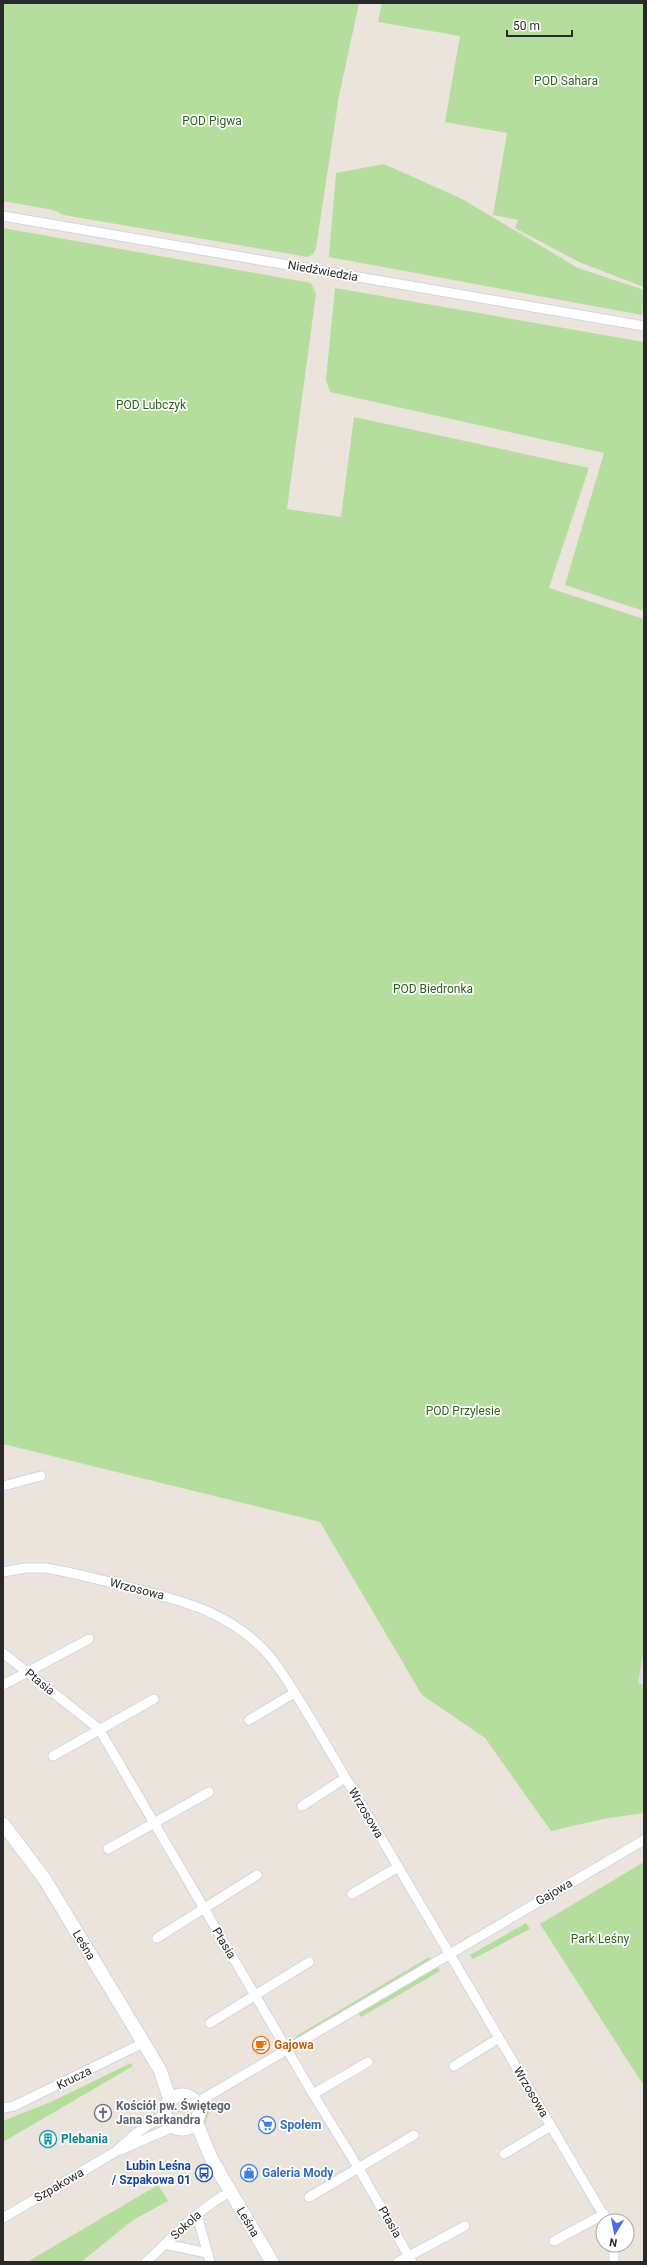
<svg xmlns="http://www.w3.org/2000/svg" width="647" height="2265" font-family="Roboto,sans-serif">
  <rect width="100%" height="100%" fill="#eae4dc"/>
  <polygon fill="#dedce3" points="644,1647 644,1685 638,1684"/>
  <g fill="#b5dd9d">
    <polygon points="3,3 359,3 339,96 316,248 313,254 308,257 64,215 53,210 3,201"/>
    <polygon points="382,3 644,3 644,287 579,262 515,228 518,220 493,215 507,133 445,122 460,36 378,22"/>
    <polygon points="384,164 462,199 578,268 644,290 642,315 329,257 336,173"/>
    <polygon points="3,228 311,283 316,294 287,509 341,517 354,417 589,468 549,588 644,619 644,1647 638,1683 644,1685 644,1813 603,1819 551,1831 485,1738 422,1695 320,1522 3,1444"/>
    <polygon points="335,288 644,342 644,611 565,585 604,453 330,392 326,380"/>
    <polygon points="644,1862 644,2086 540,1924"/>
    <polygon points="526,1923 530,1929 473,1959 470,1955"/>
    <polygon points="429,1957 431,1959 297,2039 295,2037"/>
    <polygon points="438,1967 440,1971 361,2017 358,2013"/>
    <polygon points="131,2063 133,2066 3,2142 3,2121 53,2101"/>
    <polygon points="208,2102 211,2106 203,2130 202,2110"/>
    <polygon points="158,2185 168,2201 133,2220 81,2262 27,2262"/>
  </g>
  <g fill="none" stroke-linecap="round" stroke-linejoin="round">
    <g stroke="#d2d5e1" stroke-width="11">
      <g id="street">
        <polyline points="3,216 644,326"/>
        <polyline points="3,1486 41,1476"/>
        <path d="M3 1572 25 1568H46C74 1573 102 1580 129 1587 181 1601 226 1610 265 1651 283 1670 296 1696 311 1719L607 2221"/>
        <polyline points="3,1653 99,1729 313,2094 358,2167 412,2262"/>
        <polyline points="3,1685 89,1639"/>
        <polyline points="249,1720 294,1693"/>
        <polyline points="53,1756 154,1699"/>
        <polyline points="302,1806 345,1778"/>
        <polyline points="108,1849 209,1792"/>
        <polyline points="352,1894 398,1867"/>
        <polyline points="157,1938 257,1875"/>
        <polyline points="210,2023 309,1962"/>
        <polyline points="454,2066 499,2038"/>
        <polyline points="313,2094 368,2062"/>
        <polyline points="196,2103 644,1840"/>
        <polyline points="3,2108 14,2106 143,2043"/>
        <polyline points="120,2150 173,2127"/>
        <polyline points="504,2154 551,2126"/>
        <polyline points="309,2197 414,2135"/>
        <polyline points="197,2215 210,2262"/>
        <polyline points="3,2218 115,2152 135,2134 165,2114"/>
        <polyline points="554,2241 604,2214"/>
        <polyline points="165,2244 207,2253"/>
        <path d="M146 2262C172 2238 198 2209 230 2192"/>
        <polyline points="398,2262 465,2226"/>
        <polyline points="614,2262 614,2245"/>
      </g>
    </g>
    <g stroke="#d2d5e1" stroke-width="15">
      <g id="secondary">
        <polyline points="3,1824 44,1878 160,2070 170,2100"/>
        <circle cx="182" cy="2112" r="17"/>
        <polyline points="196,2122 212,2160 272,2262"/>
      </g>
    </g>
    <use href="#street" stroke="#fff" stroke-width="9"/>
    <use href="#secondary" stroke="#fff" stroke-width="13"/>
  </g>
  <defs>
    <g id="cafe-ring" transform="scale(0.9)"><circle r="9.5" fill="#fff" stroke="#e8710a" stroke-width="1.5"/><path d="M-5.5-4.5H6V0H3Q3 3.5 0 3.5H-2.5Q-5.5 3.5-5.5 0ZM3-3.2v2h1.7v-2ZM-6 4.5H4V6H-6Z" fill="#e8710a"/></g>
    <g id="church-ring" transform="scale(0.9)"><circle r="9.5" fill="#fff" stroke="#6b7280" stroke-width="1.5"/><path d="M-1.2-6h2.4v3.5h3.3v2.4h-3.3V6h-2.4V-.1h-3.3v-2.4h3.3Z" fill="#6b7280"/></g>
    <g id="supermarket-ring" transform="scale(0.9)"><circle r="9.5" fill="#fff" stroke="#3f7fe0" stroke-width="1.5"/><path d="M-6-5.5h2.5l.6 2H6L4.5 2H-2.5L-4.4-4H-6ZM-1.5 3.2a1.3 1.3 0 1 0 .1 0ZM3 3.2a1.3 1.3 0 1 0 .1 0Z" fill="#3f7fe0"/></g>
    <g id="building-ring" transform="scale(0.9)"><circle r="9.5" fill="#fff" stroke="#0f9aa8" stroke-width="1.5"/><path d="M-4-6H4V6H1V3H-1V6H-4ZM-2.5-4.3h1.7v1.8h-1.7ZM.8-4.3h1.7v1.8H.8ZM-2.5-1h1.7V.8h-1.7ZM.8-1h1.7V.8H.8Z" fill="#0f9aa8"/></g>
    <g id="bus-ring" transform="scale(0.9)"><circle r="9.5" fill="#fff" stroke="#1a4fb4" stroke-width="1.5"/><path d="M-5-6H5V4H4V6H2V4H-2V6H-4V4H-5ZM-3.5-4V0h7V-4ZM-3.5 1.2v1.5H-2V1.2ZM2 1.2v1.5H3.5V1.2Z" fill="#1a4fb4"/></g>
    <g id="shop-ring" transform="scale(0.9)"><circle r="9.5" fill="#fff" stroke="#3f7fe0" stroke-width="1.5"/><path d="M-5-2.5h2.3a2.7 3.5 0 0 1 5.4 0H5L5.5 6h-11ZM-1.5-2.5h3a1.5 2.3 0 0 0-3 0Z" fill="#3f7fe0"/></g>
  </defs>
  <g fill-rule="evenodd">
    <use href="#cafe-ring" x="261" y="2045"/>
    <use href="#church-ring" x="103" y="2113"/>
    <use href="#supermarket-ring" x="267" y="2125"/>
    <use href="#building-ring" x="48" y="2139"/>
    <use href="#bus-ring" x="204" y="2173"/>
    <use href="#shop-ring" x="249" y="2173"/>
  </g>
  <g text-anchor="middle" stroke-width="3.5" stroke-linejoin="round" paint-order="stroke">
    <g font-size="12" fill="#2f601f" stroke="#fff">
      <text x="566" y="85">POD Sahara</text>
      <text x="212" y="125">POD Pigwa</text>
      <text x="151" y="409">POD Lubczyk</text>
      <text x="433" y="993">POD Biedronka</text>
      <text x="463" y="1415">POD Przylesie</text>
      <text x="600" y="1943">Park Leśny</text>
    </g>
    <g font-size="12" fill="#292929" stroke="#fff">
      <text transform="translate(323 271) rotate(10)" y="4">Niedźwiedzia</text>
      <text transform="translate(137 1589) rotate(14)" y="4">Wrzosowa</text>
      <text transform="translate(40 1682) rotate(39)" y="4">Ptasia</text>
      <text transform="translate(366 1813) rotate(59)" y="4">Wrzosowa</text>
      <text transform="translate(554 1892) rotate(-30)" y="4">Gajowa</text>
      <text transform="translate(224 1943) rotate(59)" y="4">Ptasia</text>
      <text transform="translate(84 1945) rotate(59)" y="4">Leśna</text>
      <text transform="translate(74 2078) rotate(-26)" y="4">Krucza</text>
      <text transform="translate(531 2092) rotate(59)" y="4">Wrzosowa</text>
      <text transform="translate(59 2185) rotate(-30)" y="4">Szpakowa</text>
      <text transform="translate(248 2222) rotate(59)" y="4">Leśna</text>
      <text transform="translate(390 2222) rotate(60)" y="4">Ptasia</text>
      <text transform="translate(186 2225) rotate(-42)" y="4">Sokola</text>
    </g>
    <g font-size="12" font-weight="bold" fill="#c56008" stroke="#fff" text-anchor="start">
      <text x="274" y="2049">Gajowa</text>
    </g>
    <g font-size="12" font-weight="bold" fill="#5b616d" stroke="#fff" text-anchor="start">
      <text x="116" y="2110">Kościół pw. Świętego<tspan x="116" dy="14">Jana Sarkandra</tspan></text>
    </g>
    <g font-size="12" font-weight="bold" fill="#366cbe" stroke="#fff" text-anchor="start">
      <text x="280" y="2129">Społem</text>
      <text x="262" y="2177">Galeria Mody</text>
    </g>
    <g font-size="12" font-weight="bold" fill="#0d838f" stroke="#fff" text-anchor="start">
      <text x="61" y="2143">Plebania</text>
    </g>
    <g font-size="12" font-weight="bold" fill="#164399" stroke="#fff" text-anchor="end">
      <text x="191" y="2170">Lubin Leśna<tspan x="191" dy="14">/ Szpakowa 01</tspan></text>
    </g>
  </g>
  <rect width="647" height="2265" fill="none" stroke="#292929" stroke-width="8"/>
  <g transform="translate(615 2233) rotate(190)"><circle r="19" fill="#ffffff" stroke="#a9a9a9"/>
  <path d="M0-3L7 15L0 10L-7 15Z" fill="#496ceb"/>
  <text y="-6" font-size="11" font-weight="bold" text-anchor="middle" fill="#292929">N</text>
  </g>
  <path d="M507 30v6h65v-6" fill="none" stroke="#292929" stroke-width="2"/>
  <text x="513" y="30" font-size="12" fill="#292929" stroke="#ffffff" stroke-width="3" paint-order="stroke">50 m</text>
</svg>
